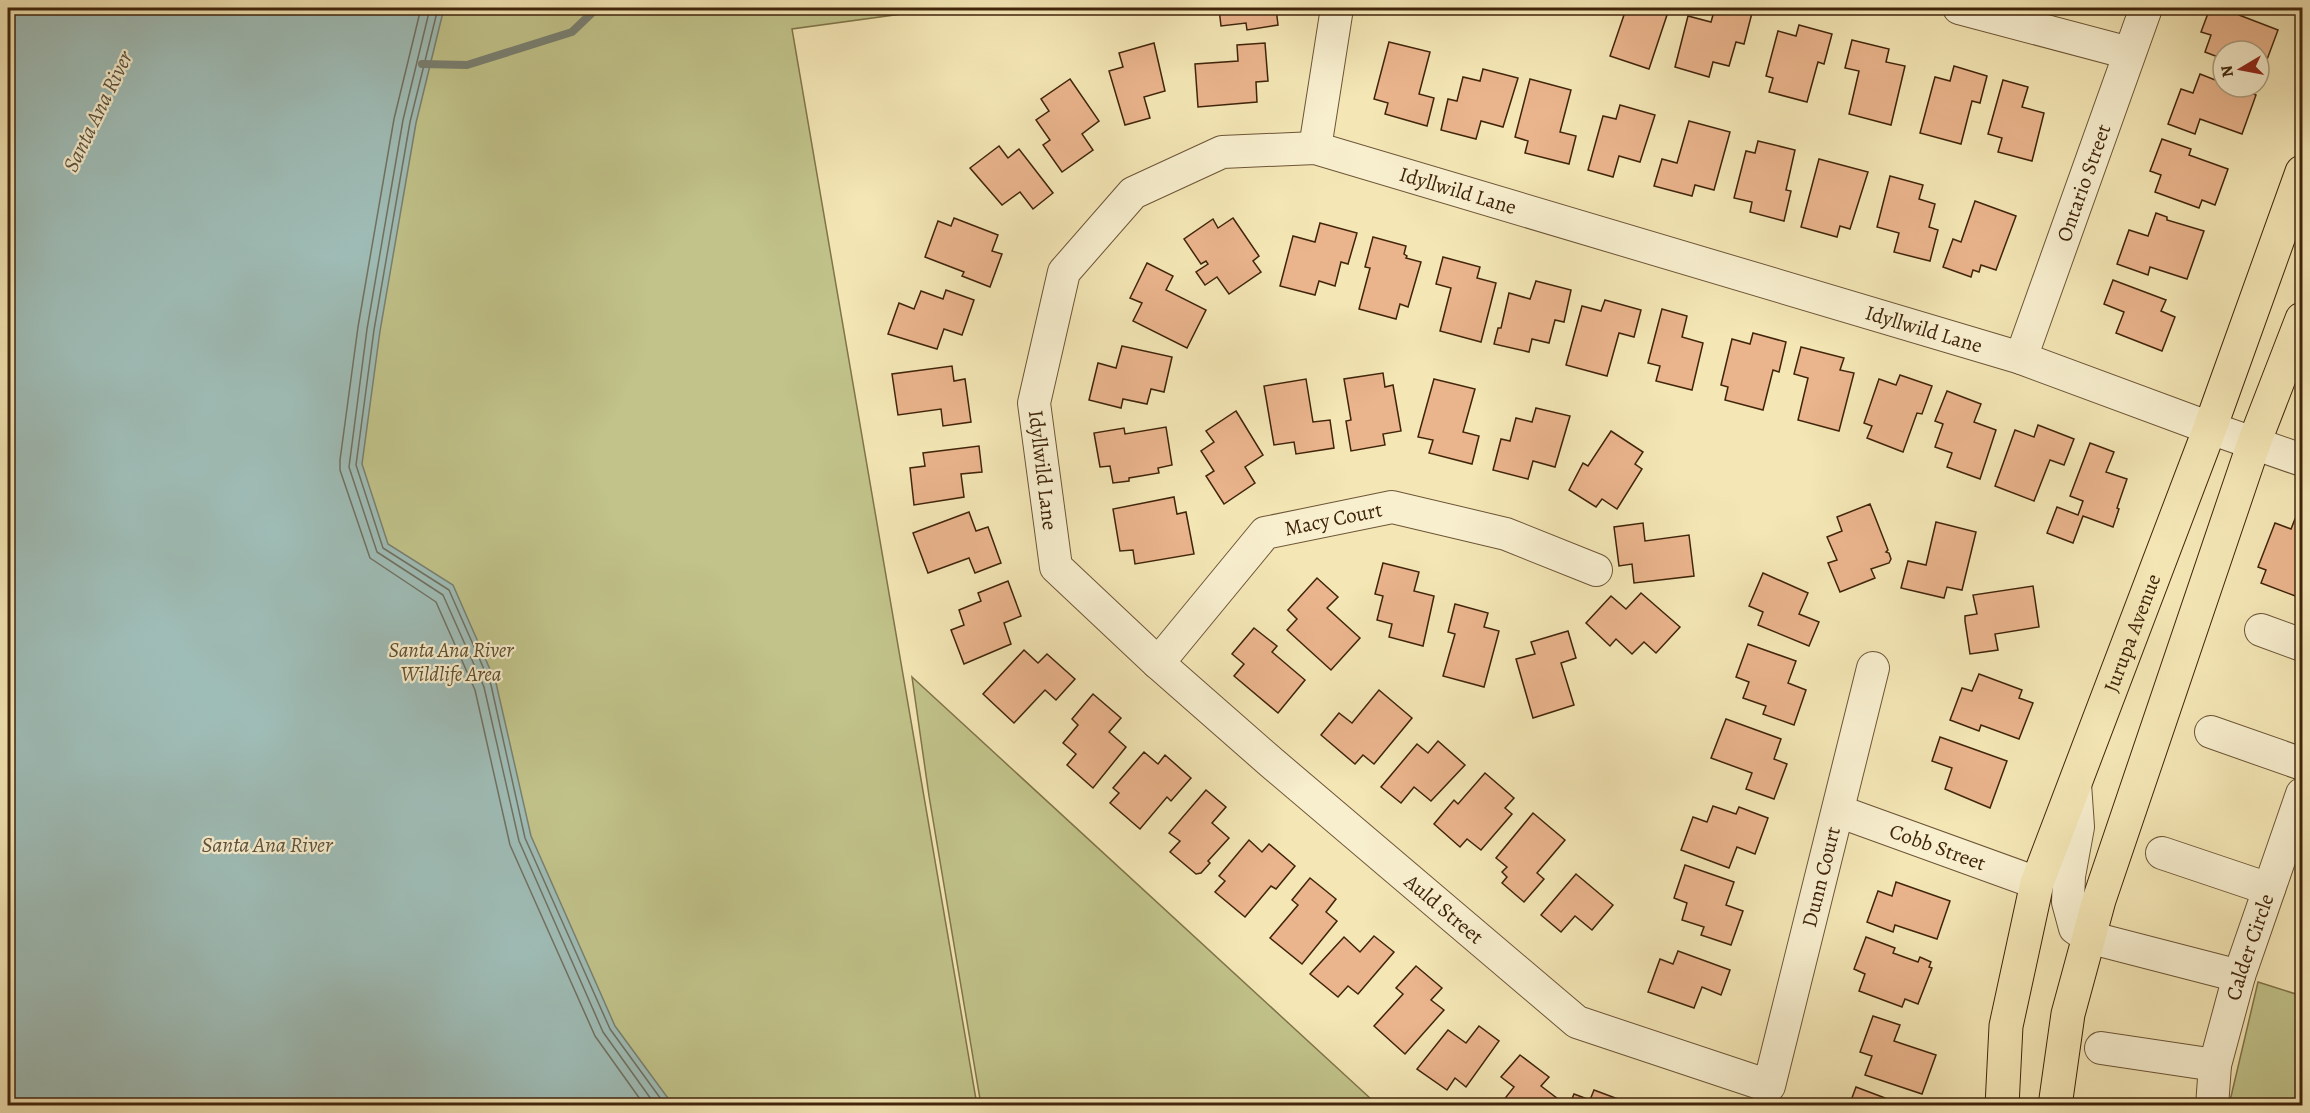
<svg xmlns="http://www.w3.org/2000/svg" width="2310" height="1113" font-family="Alegreya,serif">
  <rect width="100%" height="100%" fill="#f4e6b5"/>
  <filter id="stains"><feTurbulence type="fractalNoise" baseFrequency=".00333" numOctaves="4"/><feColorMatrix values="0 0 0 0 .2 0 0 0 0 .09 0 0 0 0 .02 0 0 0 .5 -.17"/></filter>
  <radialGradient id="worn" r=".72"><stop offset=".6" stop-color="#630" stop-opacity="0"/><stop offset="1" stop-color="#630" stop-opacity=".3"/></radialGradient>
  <g fill="#c1c38a" stroke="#80744a" stroke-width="1.5">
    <polygon points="8,8 946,8 792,29 977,1105 8,1105"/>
    <polygon points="912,677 1371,1099 1382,1105 981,1105 929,796"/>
    <polygon points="2258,982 2302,996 2302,1105 2229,1105"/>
  </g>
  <polygon fill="#9fbdb7" stroke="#798072" stroke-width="1.5" points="8,8 444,8 416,123 380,331 362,464 388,544 453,585 496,683 531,836 615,1026 673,1105 8,1105"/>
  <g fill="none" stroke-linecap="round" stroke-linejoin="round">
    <g stroke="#707161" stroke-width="1.5">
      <polyline points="421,8 394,119 358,327 340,460 340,470 370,558 436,602 475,690 510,845 595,1036 645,1106"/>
      <polyline points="430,8 403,120 367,329 349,467 377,552 443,595 484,687 519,841 603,1032 656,1106"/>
      <polyline points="438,8 410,122 374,330 356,465 383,548 449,590 491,685 525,838 610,1029 666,1106"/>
    </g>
    <polyline stroke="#798072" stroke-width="8" points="422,64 467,65 572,32 597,8"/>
  </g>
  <g fill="#eab48c" stroke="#40250b" stroke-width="1.5">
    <polygon points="1205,8 1276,8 1278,25 1247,30 1246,23 1221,26 1219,9 1205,11"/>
    <polygon points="1610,8 1654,8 1668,12 1649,69 1610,56 1625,12"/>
    <polygon points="1715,8 1731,8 1752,13 1744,44 1736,42 1729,66 1713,62 1709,77 1675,67 1688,16 1711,22"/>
    <polygon points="2210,8 2236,8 2241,9 2239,15 2278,30 2259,81 2259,51 2223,51 2223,59 2205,52 2211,35 2201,32"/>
    <polygon points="1799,25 1832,34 1824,64 1818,62 1807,102 1769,92 1773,78 1766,76 1778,31 1796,36"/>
    <polygon points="1852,40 1889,49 1886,62 1905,66 1891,125 1849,114 1859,71 1845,68"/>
    <polygon points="1389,42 1430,52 1419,94 1434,98 1427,126 1385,114 1388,103 1374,99"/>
    <polygon points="1154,43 1165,91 1144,97 1150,118 1125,125 1109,71 1123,67 1119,53"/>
    <polygon points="1265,43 1268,81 1256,82 1257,102 1198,107 1195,64 1238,61 1237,45"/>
    <polygon points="1954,66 1987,76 1980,103 1972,101 1961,144 1920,133 1935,77 1950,81"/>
    <polygon points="1483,69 1518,78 1503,127 1481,121 1476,139 1441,130 1448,99 1457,101 1463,77 1480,81"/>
    <polygon points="2200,74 2223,83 2223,87 2235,87 2256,95 2242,134 2200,119 2195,134 2168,124 2181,89 2193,93"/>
    <polygon points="1070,79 1099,121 1082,134 1093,150 1062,172 1043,145 1050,140 1036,120 1049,111 1041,99"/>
    <polygon points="1530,79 1571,90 1560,132 1576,136 1569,164 1525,153 1528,141 1515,137"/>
    <polygon points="2003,80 2028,87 2022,107 2044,113 2032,161 1998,152 2002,138 1988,134"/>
    <polygon points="1620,105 1655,115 1640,162 1619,156 1613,177 1588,170 1603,116 1616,119"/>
    <polygon points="1689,121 1730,132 1714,190 1695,185 1692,196 1654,186 1662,159 1677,163"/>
    <polygon points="2162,139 2191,149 2189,155 2228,169 2215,205 2202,200 2199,208 2155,192 2161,175 2150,171"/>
    <polygon points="1758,141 1795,150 1786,190 1791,191 1784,221 1750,212 1752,202 1734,198 1746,151 1755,153"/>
    <polygon points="999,146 1008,158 1019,149 1053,193 1033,209 1020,192 1002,205 970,168"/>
    <polygon points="1819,159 1868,172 1850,229 1840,226 1837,237 1801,227"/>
    <polygon points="1890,176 1923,185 1919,199 1935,204 1929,227 1938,230 1930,261 1894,252 1899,233 1877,227"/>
    <polygon points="1975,201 2016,216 1996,270 1981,265 1979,272 1973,270 1971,277 1943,267 1953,239 1961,242"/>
    <polygon points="2156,213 2167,217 2167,220 2204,231 2187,279 2150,267 2148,275 2117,264 2129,230 2148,236"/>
    <polygon points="954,218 998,235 992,251 1002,254 990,287 962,276 964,272 925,257 938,221 951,226"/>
    <polygon points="1233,218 1259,256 1253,261 1261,272 1229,294 1217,277 1205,285 1196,272 1208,264 1206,261 1201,264 1184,239 1213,219 1218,228"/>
    <polygon points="1320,223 1357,233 1348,264 1341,262 1335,286 1319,281 1315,295 1280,286 1293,236 1315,242"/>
    <polygon points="1373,237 1406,246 1404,254 1407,256 1406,258 1421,262 1408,307 1400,304 1396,319 1359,309 1370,268 1365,267"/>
    <polygon points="1443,257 1480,267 1477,278 1496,283 1481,342 1440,331 1451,288 1436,284"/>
    <polygon points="1147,263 1173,276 1166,290 1206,310 1187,348 1133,321 1142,303 1130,298"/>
    <polygon points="2113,280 2166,300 2161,311 2175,317 2162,351 2116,333 2124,312 2104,304"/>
    <polygon points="1536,281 1571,290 1564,322 1555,320 1549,343 1532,339 1529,352 1494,344 1498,328 1501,328 1509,293 1530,299"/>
    <polygon points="946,290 974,300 962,335 944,329 937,349 888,334 899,303 914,309 921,291 943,299"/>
    <polygon points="1605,300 1641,310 1634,337 1619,333 1607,376 1566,365 1582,306 1601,311"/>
    <polygon points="1662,309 1687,316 1682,337 1703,343 1692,390 1656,381 1660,366 1648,363"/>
    <polygon points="1753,333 1786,342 1779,372 1773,370 1763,410 1725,400 1728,387 1721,385 1732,339 1750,344"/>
    <polygon points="1122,346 1172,357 1164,392 1151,389 1147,404 1123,399 1121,408 1089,400 1098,363 1116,368"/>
    <polygon points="1801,347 1844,358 1840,370 1854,373 1839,431 1798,420 1808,378 1794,374"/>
    <polygon points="952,366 954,381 965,379 971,422 943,426 941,409 898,415 892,374"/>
    <polygon points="1383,373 1385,387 1393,385 1401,431 1383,434 1385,445 1351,451 1346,421 1351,420 1344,379"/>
    <polygon points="1900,375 1932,386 1922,414 1917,413 1903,452 1867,438 1872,426 1864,423 1879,379 1896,385"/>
    <polygon points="1306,379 1313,422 1330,420 1334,448 1296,454 1294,442 1274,445 1264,386"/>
    <polygon points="1434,379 1475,389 1463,432 1479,436 1472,464 1429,453 1433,440 1418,437"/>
    <polygon points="1947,391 1981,404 1974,422 1996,430 1980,479 1947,467 1952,453 1935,447 1943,424 1935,421"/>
    <polygon points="1536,408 1570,416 1555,467 1533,461 1528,479 1493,470 1501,439 1510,441 1516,418 1532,422"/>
    <polygon points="1236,411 1263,455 1245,467 1255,483 1224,504 1206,476 1214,471 1201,451 1214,442 1206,431"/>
    <polygon points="2038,425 2074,439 2064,465 2050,460 2034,501 1995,486 2015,430 2034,437"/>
    <polygon points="1166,427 1172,465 1158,468 1159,473 1129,478 1129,481 1113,483 1110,466 1100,467 1094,433 1124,428 1125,434"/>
    <polygon points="1611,431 1643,452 1635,464 1642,469 1617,509 1602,499 1596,507 1569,490 1583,463 1588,466"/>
    <polygon points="2090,443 2114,452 2106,472 2127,479 2117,508 2119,509 2113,527 2083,516 2073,543 2047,533 2057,507 2078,515 2083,501 2070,496"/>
    <polygon points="979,446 982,472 961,474 964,497 914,505 910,468 925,466 923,453"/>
    <polygon points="1174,497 1177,514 1186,512 1194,554 1135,564 1133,550 1120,551 1113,509"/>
    <polygon points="1870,504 1888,550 1886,552 1889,553 1891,559 1889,563 1871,569 1875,578 1840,592 1828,563 1837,560 1827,537 1842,531 1837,517"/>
    <polygon points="969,512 976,531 988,527 1001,563 975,573 969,558 928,573 913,533"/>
    <polygon points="2295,519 2302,521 2302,584 2298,597 2261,583 2266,570 2258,567 2275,523 2291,529"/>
    <polygon points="1936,522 1976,532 1962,590 1947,587 1944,598 1901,588 1908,561 1926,565"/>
    <polygon points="1643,523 1645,541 1689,535 1694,576 1634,583 1632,564 1619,566 1614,527"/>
    <polygon points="1383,563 1419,572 1414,591 1434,596 1423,646 1389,637 1392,624 1377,620 1383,596 1375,594"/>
    <polygon points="1763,573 1808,593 1799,614 1819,622 1809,646 1758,625 1763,612 1749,606"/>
    <polygon points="1317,578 1338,597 1327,608 1360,638 1331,670 1287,630 1297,619 1288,610"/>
    <polygon points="1008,581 1021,616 1004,623 1011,644 964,664 951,630 964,625 959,610 981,601 978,593"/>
    <polygon points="2033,586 2039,627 1995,634 1998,650 1970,654 1965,621 1965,616 1977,614 1973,595"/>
    <polygon points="1641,593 1680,627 1656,653 1644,642 1632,654 1616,639 1610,646 1586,623 1611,596 1626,609"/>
    <polygon points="1455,604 1488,613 1484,627 1499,631 1484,687 1443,676 1455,634 1448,632"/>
    <polygon points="1254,628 1277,646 1272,652 1305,680 1278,713 1234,676 1244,664 1232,654"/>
    <polygon points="1568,631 1576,658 1561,663 1574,705 1533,718 1516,659 1535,654 1531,642"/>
    <polygon points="1748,644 1796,661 1788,683 1806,690 1794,725 1763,714 1766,706 1743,698 1749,682 1736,677"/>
    <polygon points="1024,650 1038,663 1047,654 1075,679 1056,700 1045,690 1014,723 983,694"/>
    <polygon points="1979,674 2022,690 2019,698 2033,703 2019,739 1981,725 1979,731 1950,720 1962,688 1972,691"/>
    <polygon points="1379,690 1412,718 1374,764 1363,755 1355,764 1321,735 1339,713 1352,723"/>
    <polygon points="1093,694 1121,718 1109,732 1126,747 1093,788 1067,765 1076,754 1063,743 1078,725 1072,719"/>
    <polygon points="1726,719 1781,739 1774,759 1787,764 1774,799 1746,789 1752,773 1711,758"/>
    <polygon points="1940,737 2007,761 1990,808 1945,789 1952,768 1932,761"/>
    <polygon points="1438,741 1465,765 1431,801 1414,787 1401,803 1381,787 1417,744 1428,753"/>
    <polygon points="1144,752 1158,764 1165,755 1191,778 1171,801 1167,797 1140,829 1110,803 1119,793 1113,788"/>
    <polygon points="1485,773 1514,798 1505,808 1512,814 1481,850 1467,839 1460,847 1434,824 1454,800 1458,804"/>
    <polygon points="1206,790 1226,807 1212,823 1229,838 1208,861 1210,863 1201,873 1196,874 1170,852 1180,841 1169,833"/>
    <polygon points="1713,806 1736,814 1739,807 1768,818 1755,854 1737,847 1729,868 1681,850 1693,817 1707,822"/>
    <polygon points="1533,813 1565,840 1537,873 1544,879 1524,902 1502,883 1507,877 1502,872 1507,867 1496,858"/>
    <polygon points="1249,840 1262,852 1269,844 1295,866 1276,889 1271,886 1245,917 1215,892 1225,881 1219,876"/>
    <polygon points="1685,865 1734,882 1726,905 1743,911 1731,945 1701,935 1704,927 1682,920 1687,903 1674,898"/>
    <polygon points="1576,874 1613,905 1592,930 1575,916 1561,932 1541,915"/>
    <polygon points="1310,878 1336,899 1326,912 1337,921 1302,964 1270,938 1298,905 1292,900"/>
    <polygon points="1896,882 1950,901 1937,939 1895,925 1893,932 1867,922 1878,891 1892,896"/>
    <polygon points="1374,936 1394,952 1358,994 1348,986 1338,997 1310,974 1344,937 1360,952"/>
    <polygon points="1866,937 1895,948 1893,953 1918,962 1920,957 1931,962 1929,967 1932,968 1918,1004 1905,999 1902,1007 1859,991 1865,974 1854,969"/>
    <polygon points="1678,951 1730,970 1721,995 1702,987 1694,1008 1648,992 1660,959 1673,964"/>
    <polygon points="1416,966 1442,988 1431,1000 1444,1010 1405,1054 1374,1026 1403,994 1396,988"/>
    <polygon points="1873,1016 1900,1025 1894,1041 1936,1055 1922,1094 1865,1075 1872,1056 1860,1052"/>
    <polygon points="1479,1026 1499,1041 1466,1087 1455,1078 1447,1090 1417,1069 1448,1030 1466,1043"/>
    <polygon points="1520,1055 1549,1077 1541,1086 1558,1099 1553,1106 1499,1106 1514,1087 1501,1077"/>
    <polygon points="1856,1087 1885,1098 1883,1103 1888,1106 1849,1106"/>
    <polygon points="1594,1090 1626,1102 1625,1106 1569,1106 1574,1094 1590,1100"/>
  </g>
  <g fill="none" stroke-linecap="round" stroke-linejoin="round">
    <g stroke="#6d5536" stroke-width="34">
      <g id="minor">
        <polyline points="1959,8 2129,53"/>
        <polyline points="1315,148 1337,8"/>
        <path id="s1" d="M2021 358 2146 8"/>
        <polyline points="2261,630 2302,645"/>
        <path id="s2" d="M1158 663 1265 533 1392 507 1506 534 1596 570"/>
        <path id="s3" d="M1873 668 1769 1086 1577 1022 1272 763 1158 663 1056 567 1034 403 1064 272 1133 193 1222 152 1315 148 2021 358 2210 428 2302 460"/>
        <polyline points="2211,732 2302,764"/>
        <polyline points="2075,784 2078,827 2069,876 2068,902 2075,928 2088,937 2239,976"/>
        <path id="s4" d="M1838 811 2037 883"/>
        <polyline points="2162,853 2269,889"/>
        <polyline points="2101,1048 2215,1065"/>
        <path id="s5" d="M2212 1106 2215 1065 2239 976 2302 794"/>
      </g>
    </g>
    <g stroke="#40250b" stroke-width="35">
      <g id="major">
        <path id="s6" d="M2002 1106 2006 1026 2037 883 2210 428 2302 172"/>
        <polyline points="2055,1106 2068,1014 2099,900 2254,443 2302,319"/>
      </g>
    </g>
    <use href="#minor" stroke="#f8efcf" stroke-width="32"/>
    <use href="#major" stroke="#f4e6b5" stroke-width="33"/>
  </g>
  <g text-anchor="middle" stroke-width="4.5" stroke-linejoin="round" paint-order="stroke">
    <g font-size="21" fill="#40250b" stroke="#f8efcf">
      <text dy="7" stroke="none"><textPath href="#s1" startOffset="186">Ontario Street</textPath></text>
      <text dy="7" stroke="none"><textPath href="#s3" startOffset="2070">Idyllwild Lane</textPath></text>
      <text dy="7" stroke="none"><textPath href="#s3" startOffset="2556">Idyllwild Lane</textPath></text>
      <text transform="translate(1043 470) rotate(83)" y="7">Idyllwild Lane</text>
      <text dy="7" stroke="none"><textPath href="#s2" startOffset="238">Macy Court</textPath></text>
      <text dy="7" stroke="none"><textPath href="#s6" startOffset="494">Jurupa Avenue</textPath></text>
      <text dy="7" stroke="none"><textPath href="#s4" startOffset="106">Cobb Street</textPath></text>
      <text transform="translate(1821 877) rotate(-76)" y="7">Dunn Court</text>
      <text transform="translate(1444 909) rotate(40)" y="7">Auld Street</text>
      <text dy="7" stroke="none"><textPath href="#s5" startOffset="164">Calder Circle</textPath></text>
    </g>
    <g font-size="21" font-style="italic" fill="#604c2b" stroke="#f8efcf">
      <text x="451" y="657">Santa Ana River<tspan x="451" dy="24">Wildlife Area</tspan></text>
    </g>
    <g font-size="22" font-style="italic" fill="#5c533f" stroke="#f8efcf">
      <text transform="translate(97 111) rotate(-64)" y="8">Santa Ana River</text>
      <text x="267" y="852">Santa Ana River</text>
    </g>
  </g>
  <rect width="2310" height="1113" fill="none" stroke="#f4e6b5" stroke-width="30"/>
  <rect x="9" y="9" width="2292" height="1095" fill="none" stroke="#40250b" stroke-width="3"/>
  <rect x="15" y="15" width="2280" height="1083" fill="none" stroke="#40250b" stroke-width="1.5"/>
  <g transform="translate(2241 69) rotate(260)"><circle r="28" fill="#f8efcf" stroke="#ae9e81" stroke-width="1.5"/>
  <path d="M0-4.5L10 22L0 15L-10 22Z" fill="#8f2418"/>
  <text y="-9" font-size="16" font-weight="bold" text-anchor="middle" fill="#40250b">N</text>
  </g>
  <rect width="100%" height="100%" filter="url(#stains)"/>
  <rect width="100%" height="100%" fill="url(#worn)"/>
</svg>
